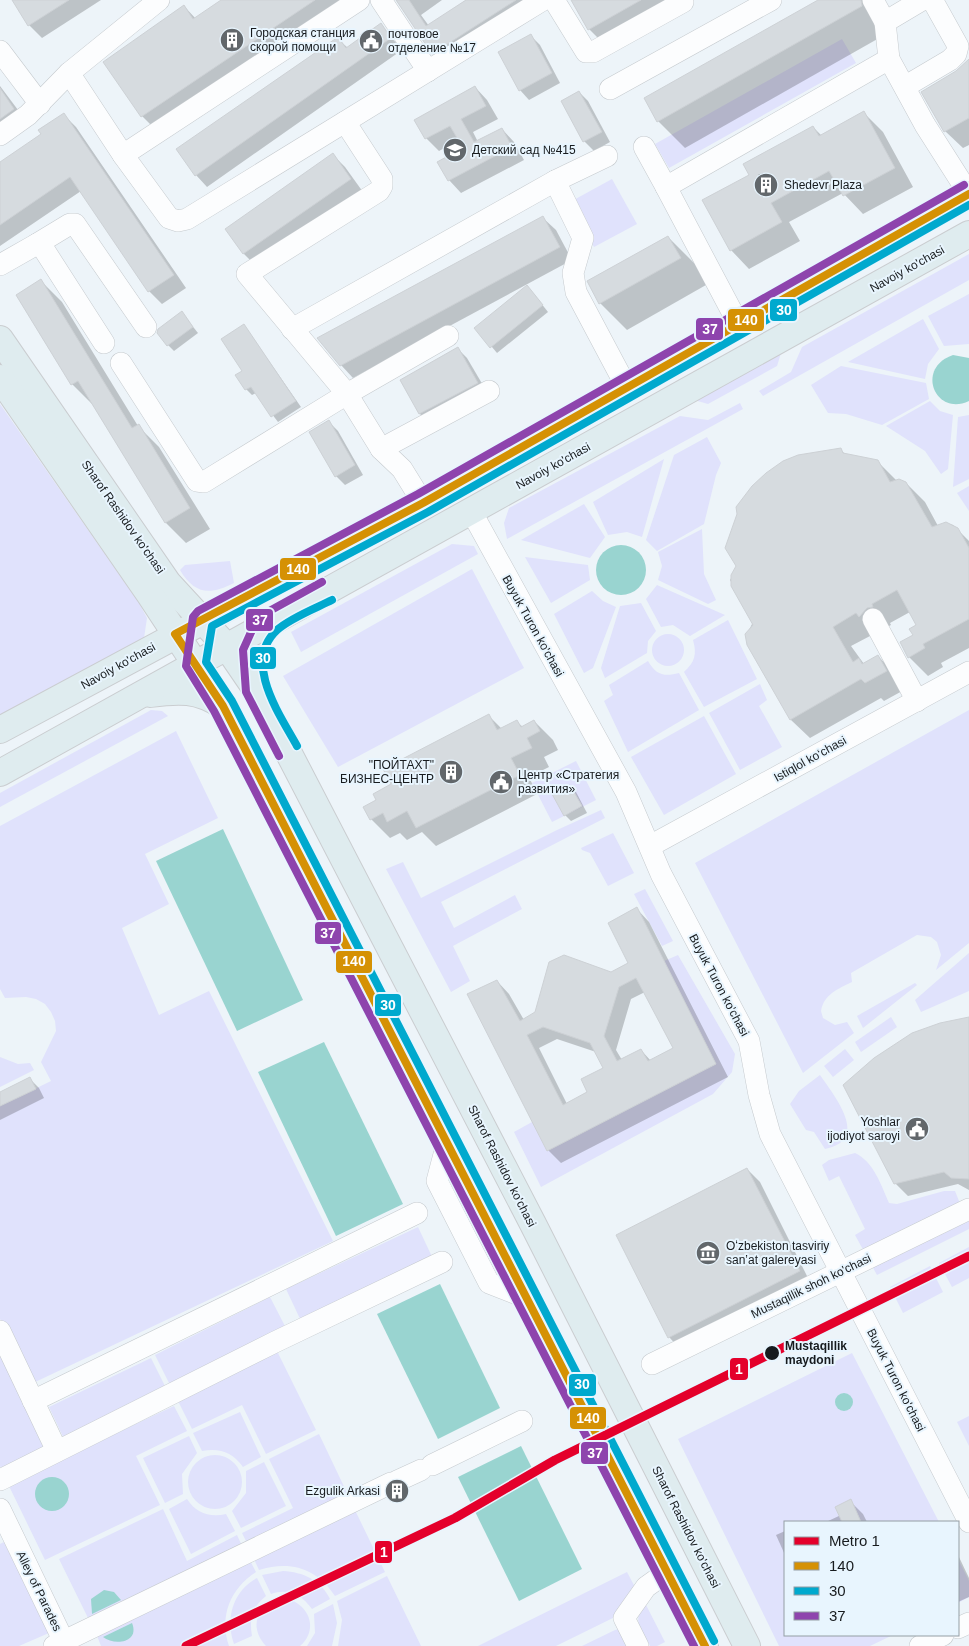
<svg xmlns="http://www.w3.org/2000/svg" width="969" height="1646" font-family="Helvetica,sans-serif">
  <rect width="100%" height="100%" fill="#edf4f9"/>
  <g fill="#e0e2fc">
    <polygon points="842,39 856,63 669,168 655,144"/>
    <polygon points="612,179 637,224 594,247 570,202"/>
    <polygon points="969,254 969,280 763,396 759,391 791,372 802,347"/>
    <polygon points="969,294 969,344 944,346 928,316"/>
    <polygon points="923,319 939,349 928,364 925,379 848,362"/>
    <polygon points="781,353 777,366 708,404 694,400"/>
    <polygon points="841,366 926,383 929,399 882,425 846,414 828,413 811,385"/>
    <polygon points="930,401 940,411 953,415 948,469 941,474 925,451 886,426"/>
    <polygon points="740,403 743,409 507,539 504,523 509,508 680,416 708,420"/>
    <polygon points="0,404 139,603 147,618 144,638 0,716"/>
    <polygon points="969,415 969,479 953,487 958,417"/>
    <polygon points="707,437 721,463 716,475 704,524 657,551 646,540 674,455"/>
    <polygon points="664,459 642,537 627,532 608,535 593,502"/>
    <polygon points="969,486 969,511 957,493"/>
    <polygon points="584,504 605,537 590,558 521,540"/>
    <polygon points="702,529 704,574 716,600 708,604 658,580 662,566 658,552"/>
    <polygon points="452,544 474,546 478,554 301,652 291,632"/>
    <polygon points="525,557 588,565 590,580 551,603"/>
    <path d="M230 561 234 583C210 595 195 595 180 570L185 565Z"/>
    <polygon points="472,569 524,668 338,767 283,676"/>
    <polygon points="657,585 725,615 690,636 673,625 661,627 646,599"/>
    <polygon points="592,591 603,601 616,607 593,668 584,673 554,614"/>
    <polygon points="641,603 656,631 648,641 647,653 605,678 601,668 620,606"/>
    <path d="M728 620 757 679 704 707 684 672C695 662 697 654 693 640Z"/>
    <circle cx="668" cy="650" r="16"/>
    <path d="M648 661C656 675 664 677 679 673L699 710 628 752 604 701 613 695 609 685Z"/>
    <polygon points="760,684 767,700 759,706 782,747 740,770 709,713"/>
    <polygon points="151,710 162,711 168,716 0,807 0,793"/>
    <path d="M969 710V943L936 970 941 955 937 942 931 937 917 935 851 973 852 982C838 989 824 994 821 1011L823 1018 835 1025 847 1022 854 1033 803 1073 695 863Z"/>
    <polygon points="704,716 736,774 664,815 631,757"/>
    <polygon points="176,731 218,818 145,854 169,904 122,928 159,1015 209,991 333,1241 31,1384 0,1319 0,1106 51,1081 41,1062 56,1031 55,1021 51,1012 45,1004 36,999 26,997 5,998 0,989 0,826"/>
    <polygon points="576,761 596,800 552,822 532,783"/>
    <polygon points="601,810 605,818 441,902 454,928 515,895 522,909 453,946 470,981 451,992 386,869 403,862 421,898 557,830"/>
    <polygon points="613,833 634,873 608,886 590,853 582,850 581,848"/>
    <polygon points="645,889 673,941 662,946 634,894"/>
    <polygon points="969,953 969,991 921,1012 915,1000"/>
    <polygon points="678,955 735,1054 732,1072 713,1094 541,1187 514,1132 532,1122 716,1064 664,961"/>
    <polygon points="915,983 917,985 863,1028 857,1016"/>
    <polygon points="891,1017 897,1027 861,1052 855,1042"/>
    <polygon points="845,1049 854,1060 833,1077 824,1066"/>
    <polygon points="0,1057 18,1064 30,1063 34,1070 0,1087"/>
    <path d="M820 1075C830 1090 862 1128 840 1143 836 1146 830 1148 825 1149L814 1132 806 1130 790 1104 799 1091Z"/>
    <path d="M855 1153C874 1162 881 1185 889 1203L897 1204 944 1191H955L961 1206 969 1212V1229L877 1275 855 1235 865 1229 839 1176 829 1181 822 1165 829 1160Z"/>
    <polygon points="418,1227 434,1261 302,1323 286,1289"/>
    <polygon points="969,1247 969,1278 952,1287 939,1263"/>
    <polygon points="930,1266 943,1292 903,1313 890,1287"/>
    <polygon points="270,1297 287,1330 172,1389 155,1355"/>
    <polygon points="0,1347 46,1446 2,1470 0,1466"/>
    <polygon points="276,1349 316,1430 266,1454 242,1405 192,1429 178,1401"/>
    <polygon points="852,1353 939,1522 785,1522 785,1635 893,1635 870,1646 779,1646 678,1439"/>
    <polygon points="151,1358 168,1392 65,1441 49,1407"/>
    <polygon points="174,1406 187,1431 136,1456 160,1505 45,1560 8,1484"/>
    <path d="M240 1412 261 1457 243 1467C232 1452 220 1448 202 1451L193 1433Z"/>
    <polygon points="969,1416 969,1446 957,1422"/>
    <polygon points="319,1434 349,1497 248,1545 242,1533 293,1508 269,1459"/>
    <polygon points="189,1436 197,1453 182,1474 183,1494 165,1503 143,1458"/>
    <circle cx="215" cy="1482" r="27"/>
    <polygon points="264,1462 286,1506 241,1528 232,1511 246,1493 246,1471"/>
    <path d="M187 1499C196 1513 210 1518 226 1514L235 1531 191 1554 169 1509Z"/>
    <path d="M353 1506 385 1572 335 1596C317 1568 290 1560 259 1570L252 1555Z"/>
    <polygon points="163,1509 187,1561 237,1535 243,1548 90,1622 59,1559"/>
    <polygon points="4,1542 49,1633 19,1646 0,1646 0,1544"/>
    <path d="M248 1557 256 1572C230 1589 219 1616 229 1646H101L96 1633Z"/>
    <polygon points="958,1559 969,1581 969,1597 958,1603"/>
    <path d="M283 1571C303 1572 321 1580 330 1599L312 1609C302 1595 288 1588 271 1594L262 1575Z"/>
    <polygon points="627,1572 636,1589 619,1615 556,1646 478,1646"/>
    <polygon points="387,1576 421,1646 338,1646 342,1620 337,1601"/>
    <path d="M257 1578 266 1596C252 1607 249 1619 252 1636L234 1644C225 1619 233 1591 257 1578Z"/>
    <path d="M278 1598C305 1597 322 1627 300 1646H266C249 1628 256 1606 278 1598Z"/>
    <path d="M645 1603 665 1642 657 1646H650C640 1627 632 1621 645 1603Z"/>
    <polygon points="333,1604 337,1623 332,1646 307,1646 315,1633 314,1614"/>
    <polygon points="620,1629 630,1646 582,1646 615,1630"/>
  </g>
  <g fill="#99d4d0">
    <path d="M953 355 969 358V401C935 417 915 368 953 355Z"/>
    <circle cx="621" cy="570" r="25"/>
    <polygon points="223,829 303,1000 237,1031 156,861"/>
    <polygon points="324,1042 403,1204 336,1236 258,1072"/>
    <polygon points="440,1284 500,1408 438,1439 377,1314"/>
    <circle cx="844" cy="1402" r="9"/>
    <polygon points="521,1446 582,1569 519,1601 458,1477"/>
    <circle cx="52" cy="1494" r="17"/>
    <polygon points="104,1590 114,1592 121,1600 92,1614 91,1599"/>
    <path d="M132 1623C140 1643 114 1646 103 1637Z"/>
  </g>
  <g fill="#0003" fill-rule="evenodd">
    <polygon points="13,0 101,0 42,38 29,25"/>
    <polygon points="223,0 354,0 158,132 142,116 184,6 196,19"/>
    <polygon points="396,0 442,0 421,15 429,26 466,0 543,0 444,64 433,53"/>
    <polygon points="573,0 693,0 608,48 589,29"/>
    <polygon points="820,0 866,0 888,33 685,148 658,121"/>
    <polygon points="381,25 402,50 207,187 196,175 338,39 348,48"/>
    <polygon points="531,36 540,45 560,83 529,100 520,90"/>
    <polygon points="969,61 969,145 963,148 945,131 957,72"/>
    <polygon points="0,86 30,126 0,146"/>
    <polygon points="475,87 487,100 498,119 473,132 478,142 502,129 514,142 524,160 461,193 449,180 465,149 459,140 439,151 426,138 415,120"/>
    <polygon points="579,92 588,101 610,142 594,151 584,141 562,101"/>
    <polygon points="864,113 883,132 913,187 863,214 843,193 789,222 800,241 749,269 731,250 750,175 813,127 822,136"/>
    <polygon points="64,115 76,127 186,288 162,304 149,291 81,191 0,246 0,164 43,135"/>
    <polygon points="333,155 345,167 363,192 256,266 244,254 226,229"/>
    <polygon points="543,218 556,230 572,260 353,378 341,365"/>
    <polygon points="668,237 695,264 706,285 627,330 600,303"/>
    <polygon points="41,281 62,302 138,426 159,447 210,529 186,543 166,523 93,405 72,384"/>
    <polygon points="533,293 548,312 497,353 476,328"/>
    <polygon points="182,313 198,333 174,351 168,345"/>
    <polygon points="244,325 301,407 278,422 256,393 252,395 246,389 243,371"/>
    <polygon points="458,349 467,358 487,392 429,423 420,414 401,381"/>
    <polygon points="329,422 338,431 363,475 345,485 336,476"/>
    <polygon points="840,449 846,455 877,461 897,481 906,483 925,502 938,526 946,523 953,525 969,541 969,648 941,663 943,667 928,676 909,657 901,643 915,635 918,626 910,612 890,623 891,625 851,646 864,664 878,656 896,675 904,690 884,701 881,698 810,738 791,720 748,645 747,634 753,622 730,580 738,566 726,548 738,514"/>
    <polygon points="489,716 502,729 517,722 523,727 534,721 553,740 558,750 544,757 549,767 529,777 537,794 436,846 422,832 407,840 400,833 390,838 371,819 378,800 393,785"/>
    <polygon points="570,786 576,792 587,813 571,821 565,815"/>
    <path d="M637 909 649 922 728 1077 561 1163 548 1150 497 981 509 994 524 1020 630 964ZM645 992 674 1049 651 1061 641 1050 622 1060 616 1050 631 999ZM557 1039 596 1052 605 1069 589 1093 567 1104 539 1048Z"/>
    <polygon points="969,1018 969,1190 958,1184 908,1196 895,1183"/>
    <polygon points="29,1078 39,1088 44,1098 0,1120 0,1093"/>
    <polygon points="747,1169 760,1182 811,1284 681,1350 669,1337"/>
    <polygon points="850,1501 863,1514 867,1522 826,1522 841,1515"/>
    <polygon points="785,1531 785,1555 776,1535"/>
    <polygon points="958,1555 969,1578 969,1597 958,1602"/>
  </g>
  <g fill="#d6dbdf" stroke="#cdd1d5" fill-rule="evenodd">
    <polygon points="12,0 69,0 28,26"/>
    <polygon points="221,0 315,0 141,117 103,62 184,5 193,19"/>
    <polygon points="396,0 409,0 426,26 466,0 516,0 432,54"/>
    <polygon points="571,0 641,0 588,30"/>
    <polygon points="818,0 861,0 862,6 657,122 644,98"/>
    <polygon points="381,23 391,38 195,176 176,149 338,37 346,48"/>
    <polygon points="531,34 552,73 519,91 498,52"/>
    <polygon points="969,59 969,118 944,132 921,92 956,71"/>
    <polygon points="475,86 486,106 461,119 474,142 502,128 512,147 448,181 437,162 463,148 450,126 425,139 414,120"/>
    <polygon points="0,88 14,109 0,119"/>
    <polygon points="579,91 602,132 583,142 561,101"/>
    <polygon points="864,111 895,168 843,196 829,171 771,203 782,222 730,251 702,200 749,175 743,164 813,126 819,136"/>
    <polygon points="64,113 174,275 148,292 70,177 0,225 0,162 41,134 38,130"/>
    <polygon points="333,153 351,179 243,254 225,229"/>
    <polygon points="543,216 560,247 340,366 317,338"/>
    <polygon points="668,236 681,258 599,304 587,281"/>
    <polygon points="41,279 132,428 139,424 190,508 165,523 78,381 71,385 16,295"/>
    <polygon points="527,285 543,305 490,348 474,328"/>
    <polygon points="182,311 193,327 167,346 157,333 158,329"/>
    <polygon points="244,324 296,401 271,417 251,387 245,390 235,375 242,371 221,339"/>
    <polygon points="458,347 478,383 419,414 400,380"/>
    <polygon points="329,420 355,465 335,477 309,432"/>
    <polygon points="841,448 843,453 878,460 890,482 899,479 906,482 932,527 946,522 958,528 969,548 969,619 923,644 925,648 908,658 900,642 913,635 909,629 916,625 897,590 872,604 873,607 867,608 859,617 856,613 833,627 853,662 859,658 862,664 878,655 887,671 865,683 861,679 790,720 747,645 745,634 753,625 731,586 731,575 736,566 725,548 737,514 736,507 752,486 766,473 783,461 798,455"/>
    <polygon points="489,714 497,730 517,720 521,727 534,720 540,731 527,738 532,748 511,758 520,775 416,828 407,811 387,822 383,813 370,820 363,807 376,800 373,794 391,784 383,769"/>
    <polygon points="570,785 582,806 564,816 552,794"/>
    <path d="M637 907 716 1064 547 1151 467 994 497 980 520 1021 535 1012 549 962 564 955 611 972 628 963 608 923ZM636 978 673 1048 648 1061 641 1049 617 1061 604 1036 619 987ZM543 1027 590 1043 603 1068 581 1079 587 1092 563 1105 527 1035Z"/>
    <polygon points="969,1017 969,1179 951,1178 944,1172 894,1184 843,1085 874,1058 912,1033 940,1023"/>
    <polygon points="30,1077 36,1089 0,1106 0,1092"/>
    <polygon points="747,1168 800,1271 668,1338 616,1235"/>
    <polygon points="851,1499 861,1522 842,1522 835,1507"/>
  </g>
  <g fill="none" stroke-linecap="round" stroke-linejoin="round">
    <g stroke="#c5cace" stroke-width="22">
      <g id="minor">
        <polyline points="381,0 428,71"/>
        <polyline points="554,0 586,52 593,52 683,2"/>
        <polyline points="873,0 885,22 922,0"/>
        <polyline points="885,22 889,59 925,125 969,194"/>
        <polyline points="0,51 40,104"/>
        <polyline points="69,73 123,155 169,218 178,221 187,219 543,0"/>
        <polyline points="906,86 950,60 956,54 958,46 934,3 929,0"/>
        <polyline points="610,89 771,0"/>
        <polyline points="345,122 382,179 382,186 379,191 247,274 347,394 381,449 402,469 423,503"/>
        <polyline points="0,135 28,115 69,73 159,0"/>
        <polyline points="644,147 666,187"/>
        <polyline points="123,155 359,0"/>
        <polyline points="555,181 607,156"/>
        <polyline points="37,244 70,224 75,224 146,327"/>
        <polyline points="0,265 37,244 43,248 104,343"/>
        <polyline points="739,325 666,187 889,59"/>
        <polyline points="292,329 555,181 583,238 573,273 576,292 627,388"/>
        <polyline points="121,363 197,481 204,482 347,394 448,336"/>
        <polyline points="381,449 489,391"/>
        <polyline points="471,511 626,792 661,874 749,1041 759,1095 770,1134 969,1522"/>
        <polyline points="873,619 917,701"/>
        <polyline points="650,846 969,672"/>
        <polyline points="447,1143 437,1181 489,1283 527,1298"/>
        <polyline points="0,1331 57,1451"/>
        <polyline points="652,1364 969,1209"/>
        <polyline points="33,1401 417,1213"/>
        <polyline points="432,1465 522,1421"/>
        <polyline points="0,1480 275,1342 442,1262"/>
        <polyline points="397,1481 421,1470"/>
        <polyline points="0,1509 66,1646"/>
        <polyline points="958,1628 969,1623"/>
        <polyline points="54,1646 391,1483"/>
        <polyline points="638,1646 624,1618 646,1587 667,1572"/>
        <polyline points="920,1646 943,1635"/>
      </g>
    </g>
    <g stroke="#cacdd0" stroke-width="28">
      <g id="major">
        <polyline points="0,339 168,583 227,647 255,688 533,1224 747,1646"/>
        <polyline points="0,378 150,595 223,706 705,1646"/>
        <path d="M150 694C179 690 198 689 223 706"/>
        <polyline points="0,730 423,503 969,194"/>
        <polyline points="0,773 969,234"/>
      </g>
    </g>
    <use href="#minor" stroke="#fcfdfe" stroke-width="21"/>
    <use href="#major" stroke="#dfecef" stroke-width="26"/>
    <g stroke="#e8f5fe" stroke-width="11">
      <polyline id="bus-1" points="705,1646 223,706 175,634 423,503 969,194"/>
    </g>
    <g stroke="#e8f5fe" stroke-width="11">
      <g id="bus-2">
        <path d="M297 746C280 715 242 662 277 630 290 618 316 608 332 600"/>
        <polyline points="714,1641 232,701 206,662 212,626 428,512 969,205"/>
      </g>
    </g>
    <g stroke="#e8f5fe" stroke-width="11">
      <g id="bus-3">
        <polyline points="279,756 246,692 243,650 252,630 264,614 322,582"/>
        <polyline points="694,1646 214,711 186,666 193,617 198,611 418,494 964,185"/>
      </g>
    </g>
    <use href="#bus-1" stroke="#d59104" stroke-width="8"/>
    <use href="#bus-2" stroke="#00a9ce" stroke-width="8"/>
    <use href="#bus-3" stroke="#8e44ad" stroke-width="8"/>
    <g stroke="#e8f5fe" stroke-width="12">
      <polyline id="metro-1" points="186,1646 455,1518 555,1460 969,1256"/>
    </g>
    <use href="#metro-1" stroke="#e4002b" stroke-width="9"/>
  </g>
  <defs>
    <g id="building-disc" transform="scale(1.25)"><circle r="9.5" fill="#62676b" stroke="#e8f5fe"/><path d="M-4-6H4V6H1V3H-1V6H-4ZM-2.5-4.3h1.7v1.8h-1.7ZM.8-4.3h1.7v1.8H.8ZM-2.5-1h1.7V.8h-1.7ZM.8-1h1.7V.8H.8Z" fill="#fff"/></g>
    <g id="civic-disc" transform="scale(1.25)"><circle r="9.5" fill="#62676b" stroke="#e8f5fe"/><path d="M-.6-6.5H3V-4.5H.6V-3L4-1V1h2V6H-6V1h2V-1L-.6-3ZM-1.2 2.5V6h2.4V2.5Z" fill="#fff"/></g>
    <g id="school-disc" transform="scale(1.25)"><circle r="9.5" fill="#62676b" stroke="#e8f5fe"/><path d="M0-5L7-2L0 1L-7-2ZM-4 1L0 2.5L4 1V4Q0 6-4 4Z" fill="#fff"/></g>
    <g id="museum-disc" transform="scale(1.25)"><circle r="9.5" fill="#62676b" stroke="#e8f5fe"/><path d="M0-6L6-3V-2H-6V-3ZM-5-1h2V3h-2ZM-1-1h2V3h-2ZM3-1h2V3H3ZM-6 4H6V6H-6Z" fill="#fff"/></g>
  </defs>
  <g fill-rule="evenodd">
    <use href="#building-disc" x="232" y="40"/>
    <use href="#civic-disc" x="371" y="41"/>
    <use href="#school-disc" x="455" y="150"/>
    <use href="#building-disc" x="766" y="185"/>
    <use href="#building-disc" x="451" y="772"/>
    <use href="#civic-disc" x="501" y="782"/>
    <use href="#civic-disc" x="917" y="1129"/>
    <use href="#museum-disc" x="708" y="1253"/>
    <use href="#building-disc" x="397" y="1491"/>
  </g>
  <circle fill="#171b1e" stroke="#e8f5fe" stroke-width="2" cx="772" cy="1353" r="8"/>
  <g text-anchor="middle" stroke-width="4" stroke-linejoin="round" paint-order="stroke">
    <g font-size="12" fill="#171b1e" stroke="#e8f5fe" text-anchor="start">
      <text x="250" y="37">Городская станция<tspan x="250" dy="14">скорой помощи</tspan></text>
      <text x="388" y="38">почтовое<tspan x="388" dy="14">отделение №17</tspan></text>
      <text x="472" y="154">Детский сад №415</text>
      <text x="784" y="189">Shedevr Plaza</text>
      <text x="434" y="769" text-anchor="end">"ПОЙТАХТ"<tspan x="434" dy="14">БИЗНЕС-ЦЕНТР</tspan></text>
      <text x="518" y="779">Центр «Стратегия<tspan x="518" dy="14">развития»</tspan></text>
      <text x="900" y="1126" text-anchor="end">Yoshlar<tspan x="900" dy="14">ijodiyot saroyi</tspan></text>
      <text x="726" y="1250">Oʻzbekiston tasviriy<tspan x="726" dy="14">sanʼat galereyasi</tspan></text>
      <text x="380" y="1495" text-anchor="end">Ezgulik Arkasi</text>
    </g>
    <g font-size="12" fill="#171b1e" stroke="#e8f5fe">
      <text transform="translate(907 269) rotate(-29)" y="4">Navoiy ko'chasi</text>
      <text transform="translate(553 466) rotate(-29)" y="4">Navoiy ko'chasi</text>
      <text transform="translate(123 517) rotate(55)" y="4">Sharof Rashidov ko'chasi</text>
      <text transform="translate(533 626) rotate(61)" y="4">Buyuk Turon ko'chasi</text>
      <text transform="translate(118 666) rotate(-29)" y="4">Navoiy ko'chasi</text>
      <text transform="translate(810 759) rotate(-29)" y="4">Istiqlol ko‘chasi</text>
      <text transform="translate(719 985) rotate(62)" y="4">Buyuk Turon ko'chasi</text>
      <text transform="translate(502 1166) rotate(63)" y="4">Sharof Rashidov ko'chasi</text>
      <text transform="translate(811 1286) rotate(-26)" y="4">Mustaqillik shoh ko'chasi</text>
      <text transform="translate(896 1380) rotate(63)" y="4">Buyuk Turon ko'chasi</text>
      <text transform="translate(686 1527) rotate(63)" y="4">Sharof Rashidov ko'chasi</text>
      <text transform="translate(39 1591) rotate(64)" y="4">Alley of Parades</text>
    </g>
    <g font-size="12" font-weight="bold" fill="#171b1e" stroke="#e8f5fe" text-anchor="start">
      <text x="785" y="1350">Mustaqillik<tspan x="785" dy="14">maydoni</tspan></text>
    </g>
  </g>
  <g stroke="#e8f5fe" stroke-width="2">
    <rect x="769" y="298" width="29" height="24" rx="5" fill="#00a9ce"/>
    <rect x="727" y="308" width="38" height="24" rx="5" fill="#d59104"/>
    <rect x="695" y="317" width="29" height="24" rx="5" fill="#8e44ad"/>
    <rect x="279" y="557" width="38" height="24" rx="5" fill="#d59104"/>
    <rect x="245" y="608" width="29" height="24" rx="5" fill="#8e44ad"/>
    <rect x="249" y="646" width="28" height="24" rx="5" fill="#00a9ce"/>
    <rect x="314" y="921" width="28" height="24" rx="5" fill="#8e44ad"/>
    <rect x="335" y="950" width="38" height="24" rx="5" fill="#d59104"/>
    <rect x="374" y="993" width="28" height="24" rx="5" fill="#00a9ce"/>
    <rect x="729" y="1357" width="20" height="24" rx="5" fill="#e4002b"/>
    <rect x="568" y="1373" width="29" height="24" rx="5" fill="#00a9ce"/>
    <rect x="569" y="1406" width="38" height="24" rx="5" fill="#d59104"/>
    <rect x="580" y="1441" width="29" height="24" rx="5" fill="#8e44ad"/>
    <rect x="374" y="1540" width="19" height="24" rx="5" fill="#e4002b"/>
  </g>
  <g font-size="14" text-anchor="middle" font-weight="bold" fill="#fff">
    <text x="784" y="315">30</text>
    <text x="746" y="325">140</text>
    <text x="710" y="334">37</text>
    <text x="298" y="574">140</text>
    <text x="260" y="625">37</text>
    <text x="263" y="663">30</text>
    <text x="328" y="938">37</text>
    <text x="354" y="966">140</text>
    <text x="388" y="1010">30</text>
    <text x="739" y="1374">1</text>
    <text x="582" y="1389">30</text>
    <text x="588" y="1423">140</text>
    <text x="595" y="1458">37</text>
    <text x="384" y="1557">1</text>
  </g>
  <rect x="784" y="1521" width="175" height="115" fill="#e8f5fe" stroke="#949ea4"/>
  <rect x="794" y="1537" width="25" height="8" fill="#e4002b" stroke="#949ea4"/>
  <text x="829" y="1546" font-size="15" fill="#171b1e">Metro 1</text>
  <rect x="794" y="1562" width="25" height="8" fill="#d59104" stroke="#949ea4"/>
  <text x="829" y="1571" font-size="15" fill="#171b1e">140</text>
  <rect x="794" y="1587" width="25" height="8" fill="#00a9ce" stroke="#949ea4"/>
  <text x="829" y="1596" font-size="15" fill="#171b1e">30</text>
  <rect x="794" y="1612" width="25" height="8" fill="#8e44ad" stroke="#949ea4"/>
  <text x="829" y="1621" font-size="15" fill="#171b1e">37</text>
</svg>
